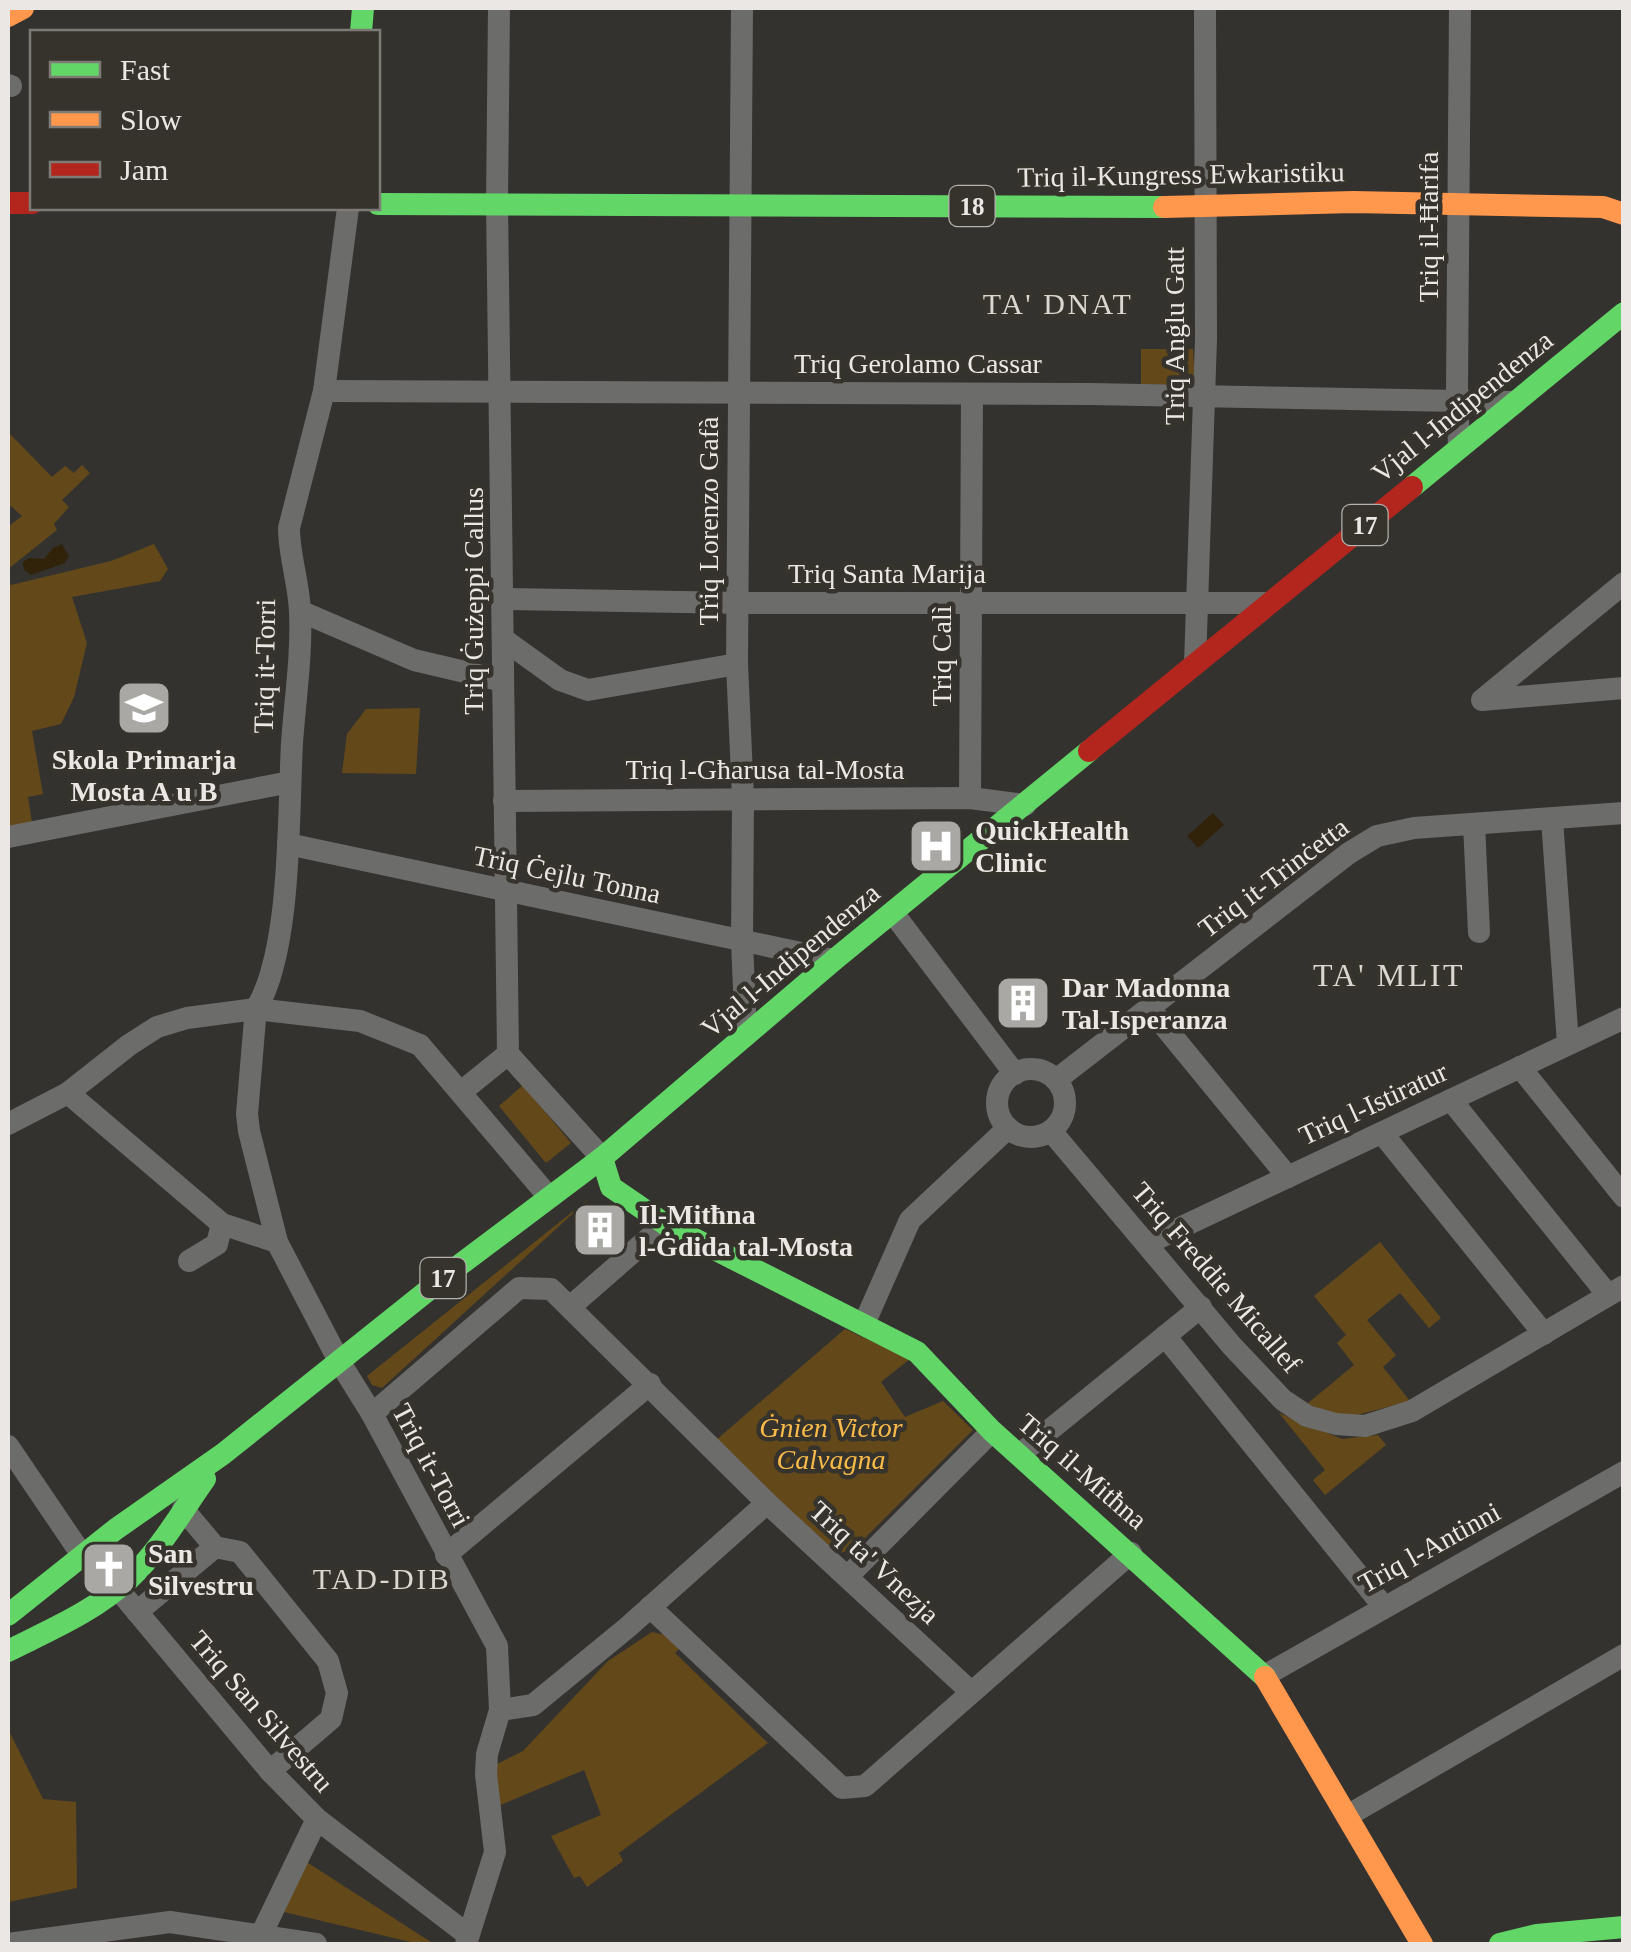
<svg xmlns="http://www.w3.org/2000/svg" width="1631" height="1952" font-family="'Times New Roman',serif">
  <rect width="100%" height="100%" fill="#34322f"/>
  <g fill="#634919">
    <polygon points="1141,349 1193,349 1195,386 1141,384"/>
    <polygon points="8,432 52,477 65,466 74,473 82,465 90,473 62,500 69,507 54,524 57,530 8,569 8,527 22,516 11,506 8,509"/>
    <polygon points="154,544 168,569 160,581 72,597 87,643 74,697 61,724 32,731 43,794 28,797 32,823 8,828 8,581 11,585 111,561"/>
    <polygon points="420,708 416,774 342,773 347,734 366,709"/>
    <polygon points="523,1085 571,1143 546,1163 499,1106"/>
    <polygon points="591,1197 382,1388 372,1385 367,1376"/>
    <polygon points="1380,1242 1441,1318 1429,1328 1400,1293 1367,1320 1396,1355 1383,1367 1410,1401 1342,1419 1307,1404 1354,1365 1337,1343 1346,1335 1314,1296"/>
    <polygon points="845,1329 910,1359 881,1382 905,1417 943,1401 973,1430 853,1550 834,1554 716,1440"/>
    <polygon points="1279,1413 1342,1439 1378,1435 1386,1445 1325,1495 1313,1480 1325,1470"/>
    <polygon points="652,1632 665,1635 680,1648 675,1653 768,1743 619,1853 623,1861 587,1887 580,1876 574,1878 551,1836 601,1815 584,1770 493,1808 493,1766 523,1751 608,1661"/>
    <polygon points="8,1729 43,1799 76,1802 77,1888 8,1902"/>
    <polygon points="305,1861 434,1944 419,1944 284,1912"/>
  </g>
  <g fill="#30230a">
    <polygon points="62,544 69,556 65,563 31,575 24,570 23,562 29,558 44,559 53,548"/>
    <polygon points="1213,813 1224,825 1198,848 1187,836"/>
  </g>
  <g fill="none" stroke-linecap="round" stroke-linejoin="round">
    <g stroke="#6c6c6a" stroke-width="22">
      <polyline points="499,8 497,203 508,1054 602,1158"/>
      <polyline points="742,8 737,664 743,798 742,942 746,1035"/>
      <polyline points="8,85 11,86"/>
      <polyline points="324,391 1091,394 1512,402"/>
      <polyline points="1459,447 1457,388 1460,8"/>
      <polyline points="1624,583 1482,700 1624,688"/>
      <polyline points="503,599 740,603 1269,603"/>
      <polyline points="300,611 414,660 503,681"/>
      <polyline points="503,639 560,680 588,690 737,664"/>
      <polyline points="1195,664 1206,339 1205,8"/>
      <polyline points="970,798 972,394"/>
      <polyline points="504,801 970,798 1025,805"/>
      <polyline points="1552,819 1568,1044"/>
      <polyline points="1474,824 1479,932"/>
      <polyline points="8,837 290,782"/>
      <polyline points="288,844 834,960"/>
      <polyline points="893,913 1015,1074"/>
      <path d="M256 1009C292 950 288 814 292 743 295 700 302 655 300 612 299 583 289 556 289 528L324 391 348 208"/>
      <polyline points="1151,1010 1288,1177"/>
      <polyline points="255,1019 247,1114 249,1131 277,1242 339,1361 372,1414 497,1646 500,1710 487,1754 486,1774 495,1852 466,1944"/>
      <polyline points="1520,1067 1624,1197"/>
      <circle cx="1031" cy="1103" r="34"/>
      <polyline points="1056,1080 1349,853 1377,836 1414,828 1624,813"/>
      <polyline points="461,1092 508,1054"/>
      <polyline points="68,1093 222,1224 277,1242"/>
      <polyline points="1451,1100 1608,1295"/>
      <polyline points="8,1124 68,1093 129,1045 157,1027 187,1018 256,1009 360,1021 420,1045 549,1197"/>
      <polyline points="1051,1131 1232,1346 1283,1400 1307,1416 1336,1424 1365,1426 1412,1411 1624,1286"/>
      <polyline points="1382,1133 1544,1334"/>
      <polyline points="1148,1243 1624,1018"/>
      <polyline points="189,1261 217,1244 222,1224"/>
      <polyline points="570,1307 665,1224"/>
      <polyline points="864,1324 910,1220 1008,1128"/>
      <polyline points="1165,1336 1384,1607"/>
      <polyline points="372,1414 519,1288 551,1289 767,1503 970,1691"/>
      <polyline points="8,1446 82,1555"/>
      <polyline points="1019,1455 1201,1307"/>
      <polyline points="183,1509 215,1547 240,1552 328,1661 337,1693 331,1719 270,1771"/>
      <polyline points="446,1555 650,1384"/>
      <polyline points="848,1576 992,1431"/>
      <polyline points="118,1589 270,1771 317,1819 468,1935"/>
      <polyline points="650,1607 842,1788 865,1786 1131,1553"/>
      <polyline points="137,1612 215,1547"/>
      <polyline points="1264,1676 1624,1472"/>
      <polyline points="500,1710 533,1705 628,1627 767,1503"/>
      <polyline points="1347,1816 1624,1655"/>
      <polyline points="261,1935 317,1819"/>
      <polyline points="8,1944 170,1922 316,1944"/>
    </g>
    <g stroke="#63d668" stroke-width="22">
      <polyline points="361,32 363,8"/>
      <polyline points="378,204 1164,207"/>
      <polyline points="1412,487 1624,313"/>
      <polyline points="602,1158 611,1187 665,1224 917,1352 992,1431 1265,1677"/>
      <polyline points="8,1615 116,1529 223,1454 461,1264 602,1158 834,960 1089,751"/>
      <path d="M8 1651C50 1630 95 1611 129 1579 160 1550 181 1513 205 1479"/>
      <polyline points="1500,1944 1537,1935 1624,1927"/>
    </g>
    <g stroke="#ff974d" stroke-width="22">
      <polyline points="8,16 23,8"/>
      <polyline points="1164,207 1353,202 1603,207 1624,214"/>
      <polyline points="1265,1677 1422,1944"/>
    </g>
    <g stroke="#b3261e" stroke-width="22">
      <polyline points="8,203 32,203"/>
      <polyline points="1089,751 1412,487"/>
    </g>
  </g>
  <defs>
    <g id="school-square" transform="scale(2.875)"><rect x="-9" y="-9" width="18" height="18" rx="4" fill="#aaa8a5" stroke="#36332d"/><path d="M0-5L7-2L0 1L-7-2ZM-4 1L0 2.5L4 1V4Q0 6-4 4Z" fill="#fff"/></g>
    <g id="hospital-square" transform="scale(2.875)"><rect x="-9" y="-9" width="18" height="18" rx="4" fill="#aaa8a5" stroke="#36332d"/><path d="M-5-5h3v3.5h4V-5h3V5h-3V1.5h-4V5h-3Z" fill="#fff"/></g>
    <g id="building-square" transform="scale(2.875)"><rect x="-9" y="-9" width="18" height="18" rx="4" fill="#aaa8a5" stroke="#36332d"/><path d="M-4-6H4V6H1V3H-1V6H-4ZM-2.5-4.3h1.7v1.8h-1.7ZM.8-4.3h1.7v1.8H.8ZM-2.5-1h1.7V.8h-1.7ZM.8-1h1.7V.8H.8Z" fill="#fff"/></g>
    <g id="church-square" transform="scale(2.875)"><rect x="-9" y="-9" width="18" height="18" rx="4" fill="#aaa8a5" stroke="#36332d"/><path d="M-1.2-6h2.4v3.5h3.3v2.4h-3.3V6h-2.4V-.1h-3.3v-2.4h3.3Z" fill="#fff"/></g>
  </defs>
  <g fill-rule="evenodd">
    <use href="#school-square" x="144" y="708"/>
    <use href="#hospital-square" x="936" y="846"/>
    <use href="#building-square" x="1023" y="1003"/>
    <use href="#building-square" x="600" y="1230"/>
    <use href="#church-square" x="109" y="1569"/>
  </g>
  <g text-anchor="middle" stroke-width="9" stroke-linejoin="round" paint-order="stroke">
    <g fill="#36332d" stroke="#b4b1ad" stroke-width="2.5">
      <rect x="949.5" y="186" width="45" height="40" rx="8"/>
      <rect x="1342.5" y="505" width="45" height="40" rx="8"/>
      <rect x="420.5" y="1258" width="45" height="40" rx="8"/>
    </g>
    <g font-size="25" font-weight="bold" fill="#eae7e4">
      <text x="972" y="215">18</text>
      <text x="1365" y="534">17</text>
      <text x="443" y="1287">17</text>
    </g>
    <g font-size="28" fill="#eae7e4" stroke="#36332d">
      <text transform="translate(1181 174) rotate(-1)" y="10">Triq il-Kungress Ewkaristiku</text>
      <text transform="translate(1428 227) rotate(-90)" y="10">Triq il-Ħarifa</text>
      <text transform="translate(1174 336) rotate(-90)" y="10">Triq Anġlu Gatt</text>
      <text x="918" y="373">Triq Gerolamo Cassar</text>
      <text transform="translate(1462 406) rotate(-39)" y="10">Vjal l-Indipendenza</text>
      <text transform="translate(708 521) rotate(-90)" y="10">Triq Lorenzo Gafà</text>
      <text x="887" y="583">Triq Santa Marija</text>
      <text transform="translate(473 601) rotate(-90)" y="10">Triq Ġużeppi Callus</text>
      <text transform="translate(941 656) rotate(-90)" y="10">Triq Calì</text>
      <text transform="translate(264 666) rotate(-89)" y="10">Triq it-Torri</text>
      <text x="765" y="779">Triq l-Għarusa tal-Mosta</text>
      <text transform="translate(567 874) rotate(12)" y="10">Triq Ċejlu Tonna</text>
      <text transform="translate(1273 877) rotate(-37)" y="10">Triq it-Trinċetta</text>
      <text transform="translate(790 960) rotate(-40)" y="10">Vjal l-Indipendenza</text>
      <text transform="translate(1373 1103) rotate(-25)" y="10">Triq l-Istiratur</text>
      <text transform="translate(1217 1277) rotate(49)" y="10">Triq Freddie Micallef</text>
      <text transform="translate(432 1465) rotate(62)" y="10">Triq it-Torri</text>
      <text transform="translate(1083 1471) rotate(41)" y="10">Triq il-Mitħna</text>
      <text transform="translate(1429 1547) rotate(-29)" y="10">Triq l-Antinni</text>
      <text transform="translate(875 1562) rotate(43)" y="10">Triq ta' Vnezja</text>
      <text transform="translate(262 1711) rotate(49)" y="10">Triq San Silvestru</text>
    </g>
    <g font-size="28" font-weight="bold" fill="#eae7e4" stroke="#36332d" text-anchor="start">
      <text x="144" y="769" text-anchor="middle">Skola Primarja<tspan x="144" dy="32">Mosta A u B</tspan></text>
      <text x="975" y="840">QuickHealth<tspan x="975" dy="32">Clinic</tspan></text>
      <text x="1062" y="997">Dar Madonna<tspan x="1062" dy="32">Tal-Isperanza</tspan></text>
      <text x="639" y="1224">Il-Mitħna<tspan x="639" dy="32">l-Ġdida tal-Mosta</tspan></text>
      <text x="148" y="1563">San<tspan x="148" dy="32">Silvestru</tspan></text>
    </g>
    <g font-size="28" font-style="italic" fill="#f8ba49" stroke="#36332d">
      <text x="831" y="1437">Ġnien Victor<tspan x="831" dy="32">Calvagna</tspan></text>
    </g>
    <g font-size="30" letter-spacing="2.5" fill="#dbd6cf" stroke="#36332d">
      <text x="1058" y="314">TA' DNAT</text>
      <text x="382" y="1589">TAD-DIB</text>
    </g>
    <g font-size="32" letter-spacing="2.5" fill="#dbd6cf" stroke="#36332d">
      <text x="1389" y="986">TA' MLIT</text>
    </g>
  </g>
  <rect width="1631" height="1952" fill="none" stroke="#eae7e4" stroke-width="20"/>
  <rect x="30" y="30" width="350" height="180" fill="#36332d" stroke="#7e7b76" stroke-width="2.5"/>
  <rect x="50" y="62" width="50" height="15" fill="#63d668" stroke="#7e7b76" stroke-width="2.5"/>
  <text x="120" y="80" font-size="30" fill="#eae7e4">Fast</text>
  <rect x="50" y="112" width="50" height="15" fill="#ff974d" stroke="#7e7b76" stroke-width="2.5"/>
  <text x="120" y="130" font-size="30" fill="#eae7e4">Slow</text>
  <rect x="50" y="162" width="50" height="15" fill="#b3261e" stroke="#7e7b76" stroke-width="2.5"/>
  <text x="120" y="180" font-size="30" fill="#eae7e4">Jam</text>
</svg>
